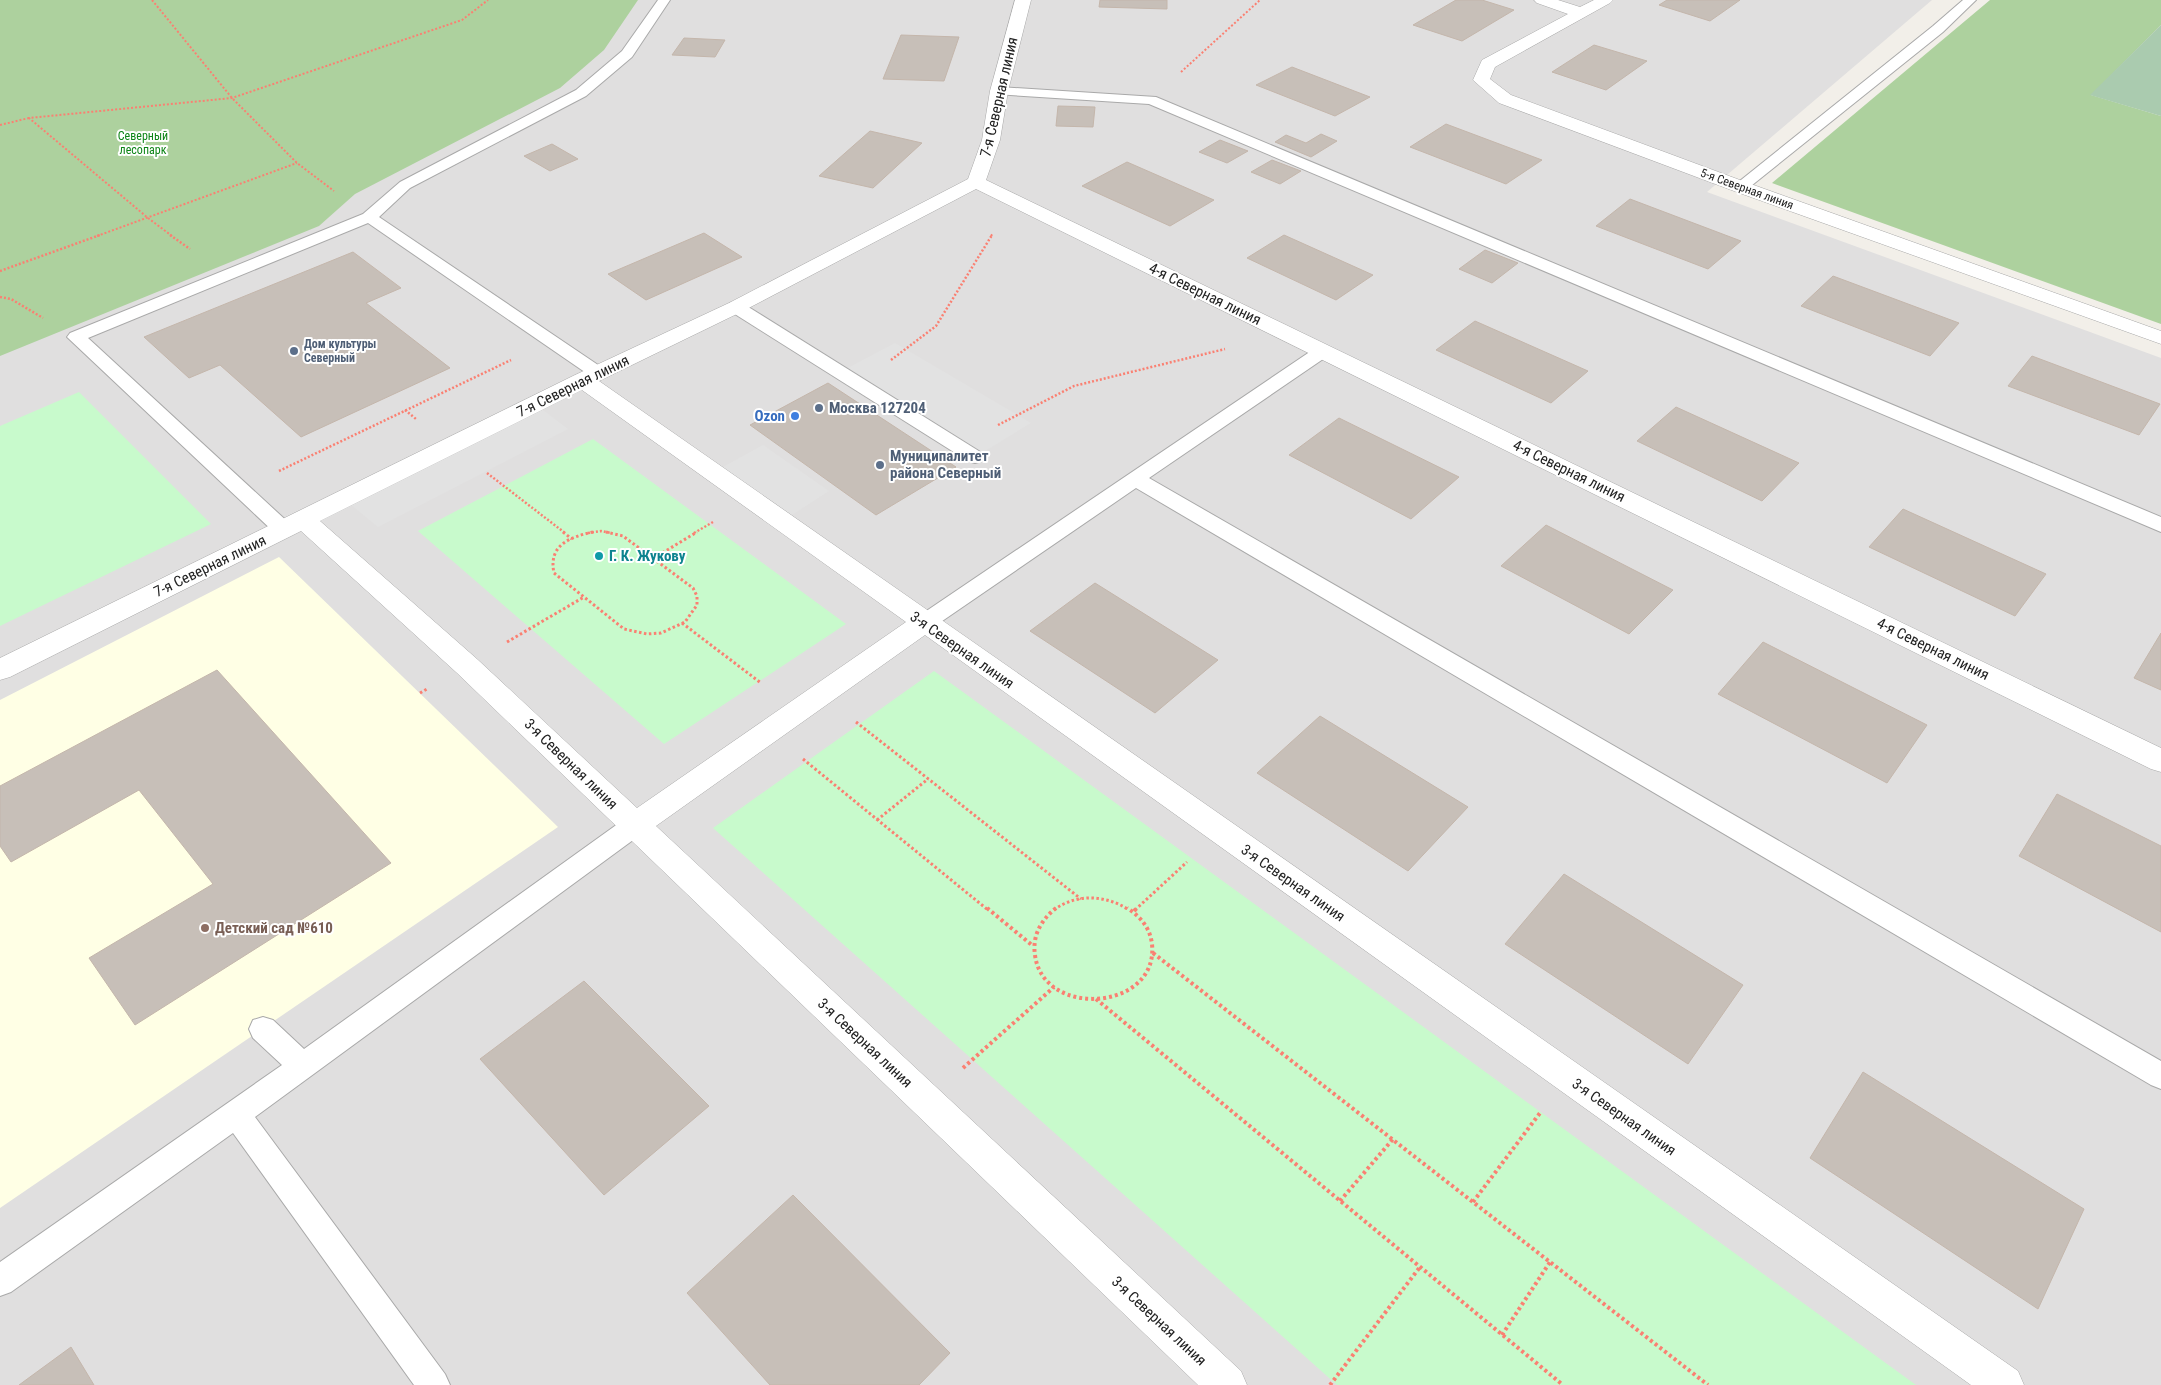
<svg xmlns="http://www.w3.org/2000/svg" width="2161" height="1385" font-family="'Roboto Condensed',sans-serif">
  <rect width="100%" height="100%" fill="#f2efe9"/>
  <polygon fill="#e0dfdf" points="0,0 1932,0 1707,192 2161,358 2161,1385 0,1385"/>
  <polygon fill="#ffffe5" points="279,557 558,827 0,1208 0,700"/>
  <g fill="#add19e">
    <polygon points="0,0 638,0 604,50 560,88 355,194 319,226 0,356"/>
    <polygon points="1990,0 2161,0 2161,25 2091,95 2161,116 2161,324 1772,183"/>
  </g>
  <polygon fill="#aacbaf" points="2161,25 2161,116 2090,95"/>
  <g fill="#c8facc">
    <polygon points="79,392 211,524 0,626 0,426"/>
    <polygon points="593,439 846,624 664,744 418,531"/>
    <polygon points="934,671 1916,1385 1337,1385 713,828"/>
  </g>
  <g fill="#e2e2e2">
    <polygon points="895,343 1031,423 975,457 840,372"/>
    <polygon points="535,404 568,429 378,527 344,499"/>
    <polygon points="763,445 829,491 781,522 712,473"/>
  </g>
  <g fill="#c7bfb8" stroke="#c4b6ab">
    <polygon points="1100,0 1167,0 1167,9 1099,7"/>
    <polygon points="1456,0 1482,0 1514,10 1462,41 1413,25"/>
    <polygon points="1667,0 1740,0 1710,21 1659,5"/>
    <polygon points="901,35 959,37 944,81 883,79"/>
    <polygon points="684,38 725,40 715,57 672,55"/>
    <polygon points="1594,45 1647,61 1606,90 1552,72"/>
    <polygon points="1292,67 1370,97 1335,116 1256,85"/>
    <polygon points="1058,106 1095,107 1093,127 1056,126"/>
    <polygon points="1446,124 1542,160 1506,184 1410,147"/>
    <polygon points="870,131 922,143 873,188 819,176"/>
    <polygon points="1321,134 1337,141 1311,157 1275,142 1286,135 1306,143"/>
    <polygon points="1220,140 1248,151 1227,163 1199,152"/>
    <polygon points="552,144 578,159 550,171 524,156"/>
    <polygon points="1272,160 1301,171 1280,184 1251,172"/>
    <polygon points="1127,162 1214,200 1170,226 1082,186"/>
    <polygon points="1630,199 1741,241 1708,269 1596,226"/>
    <polygon points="704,233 742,257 646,300 608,274"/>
    <polygon points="1284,235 1373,275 1336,300 1247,258"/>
    <polygon points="1485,250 1518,263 1492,283 1459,269"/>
    <polygon points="353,252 401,288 366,303 450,368 301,437 220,365 189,378 144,337"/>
    <polygon points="1833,276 1959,323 1930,356 1801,306"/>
    <polygon points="1475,321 1588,371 1551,403 1436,350"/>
    <polygon points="2032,356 2160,404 2139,435 2008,386"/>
    <polygon points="828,383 956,467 876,515 750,425"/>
    <polygon points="1676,407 1799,463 1762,501 1637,441"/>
    <polygon points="1339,418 1459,477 1411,519 1289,455"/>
    <polygon points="1903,509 2046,574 2015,616 1869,547"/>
    <polygon points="1546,525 1673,590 1629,634 1501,566"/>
    <polygon points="1095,583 1218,660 1155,713 1030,631"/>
    <polygon points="2161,633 2161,690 2134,678"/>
    <polygon points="1763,642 1927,725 1887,783 1718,694"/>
    <polygon points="217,670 391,863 135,1025 89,958 213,884 139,790 11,862 0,846 0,786"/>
    <polygon points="1320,716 1468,807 1408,871 1257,773"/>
    <polygon points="2057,794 2161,846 2161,932 2019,856"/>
    <polygon points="1564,874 1743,985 1688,1064 1505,944"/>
    <polygon points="584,981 709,1106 604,1195 480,1059"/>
    <polygon points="1863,1072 2084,1209 2038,1309 1810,1158"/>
    <polygon points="793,1195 950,1353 919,1385 770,1385 687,1293"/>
    <polygon points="71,1347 94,1385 19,1385"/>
  </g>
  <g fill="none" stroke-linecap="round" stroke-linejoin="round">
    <g stroke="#a9a9a9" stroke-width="2">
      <g id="service">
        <polygon points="658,0 670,0 632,57 586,96 410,188 379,217 604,369 607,373 604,377 598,378 592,377 368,223 88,338 290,524 293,529 290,534 283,536 276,534 67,337 70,333 363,214 400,182 576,90 622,51"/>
        <polygon points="1963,0 1976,0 1943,32 1746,190 1736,190 1733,187 1736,184 1933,26"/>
        <polygon points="999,87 1156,97 2161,517 2161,532 1149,104 994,94 992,91"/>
        <polygon points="736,302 742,303 982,453 985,457 982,461 975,463 968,461 730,311 727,307 730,303"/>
        <polygon points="1323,346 1329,347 1332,351 1329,355 1149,478 2161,1061 2161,1089 2151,1085 1136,488 932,628 924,631 916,628 913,623 916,618 1317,347"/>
        <polygon points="635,815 644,818 647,825 644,832 255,1117 445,1374 450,1385 414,1385 233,1133 11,1292 0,1296 0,1262 282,1065 253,1038 249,1029 253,1020 263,1017 273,1020 304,1049 626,818"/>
      </g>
    </g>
    <g stroke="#a9a9a9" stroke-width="1">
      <g id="minor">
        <path d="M1015 0H1031L1008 91 1000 140 986 180 2161 748V772L2151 769 976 189 743 311 599 381 2018 1371 2024 1385H1971L925 635 656 826 1241 1371 1247 1385H1198L457 673 301 531 10 677 0 680V658L575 375 729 303 968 179 982 140 990 91ZM582 390 906 622 637 808 477 659 320 521Z"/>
        <polygon points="1534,0 1558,0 1580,7 1594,0 1613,0 1610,3 1495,67 1490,79 1511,95 1748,183 2161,331 2161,344 1734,191 1499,103 1473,80 1482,60 1568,14 1537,3"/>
      </g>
    </g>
    <g stroke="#fa8072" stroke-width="2" stroke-dasharray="2 2" stroke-linecap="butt">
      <polyline points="152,0 232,98 297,163 334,191"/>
      <polyline points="1181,72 1260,0"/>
      <polyline points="0,125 29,118"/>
      <polyline points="97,236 297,163"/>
      <polyline points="172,236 148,218 29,118 232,98 462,20 488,0"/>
      <polyline points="991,236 993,233"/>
    </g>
    <g stroke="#fa8072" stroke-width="2.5" stroke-dasharray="2 2" stroke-linecap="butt">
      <polyline points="170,235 190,249"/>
      <polyline points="0,271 100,235"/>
      <polyline points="0,297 11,299 43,318"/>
      <polyline points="891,360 936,326 992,235"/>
      <polyline points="405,410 416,419"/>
      <polyline points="998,425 1074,386 1225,349"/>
      <polyline points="279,471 511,360"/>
      <polyline points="487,473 565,533"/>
      <polyline points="588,533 601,531 611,533"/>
      <polyline points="694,533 713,522"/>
    </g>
    <g stroke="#fa8072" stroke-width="3" stroke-dasharray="2.5 2.5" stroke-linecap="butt">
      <polyline points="563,532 572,539"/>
      <path d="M593 532C570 537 548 545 554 573L624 629 647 634 661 633 685 622 697 605V596L693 588 623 536 606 532"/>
      <polyline points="654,558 697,532"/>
      <polyline points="682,623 761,683"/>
      <polyline points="507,642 584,597"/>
      <polyline points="420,693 427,689"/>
      <polyline points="856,722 1081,899"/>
      <polyline points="803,759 988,910"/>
      <polyline points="877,820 928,779"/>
      <path d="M1054 910C1076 893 1107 895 1129 910"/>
      <polyline points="1135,910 1187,862"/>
    </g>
    <g stroke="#fa8072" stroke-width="4" stroke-dasharray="3 3" stroke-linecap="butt">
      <polyline points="987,908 1033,946"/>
      <path d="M1056 908C1041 920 1032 936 1035 955 1043 1019 1159 1011 1152 944 1150 928 1141 917 1127 908"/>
      <polyline points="1134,911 1137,908"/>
      <polyline points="1153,953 1708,1385"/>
      <polyline points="1096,999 1563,1385"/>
      <polyline points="963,1068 1054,987"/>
      <polyline points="1340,1201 1393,1139"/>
      <polyline points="1473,1202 1540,1113"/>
      <polyline points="1502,1335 1550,1262"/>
      <polyline points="1330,1385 1420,1267"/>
    </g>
    <use href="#service" fill="#fff" fill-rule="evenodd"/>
    <use href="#minor" fill="#fff" fill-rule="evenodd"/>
  </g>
  <g fill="#5c6f8a" stroke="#fff" stroke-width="2">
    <circle cx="294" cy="351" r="5"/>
    <circle cx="819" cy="408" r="5"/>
    <circle cx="880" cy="465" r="5"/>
  </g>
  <circle fill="#3f7fe0" stroke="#fff" stroke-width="2" cx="795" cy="416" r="5"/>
  <circle fill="#0f9aa8" stroke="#fff" stroke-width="2" cx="599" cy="556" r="5"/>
  <circle fill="#8d6e63" stroke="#fff" stroke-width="2" cx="205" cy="928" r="5"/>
  <g text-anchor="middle" stroke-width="4" stroke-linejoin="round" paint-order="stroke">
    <g font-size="12" fill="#0c8416" stroke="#fff">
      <text x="143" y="140">Северный<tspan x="143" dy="14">лесопарк</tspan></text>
    </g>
    <g font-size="12" fill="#222" stroke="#fff">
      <text transform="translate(1747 189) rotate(20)" y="4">5-я Северная линия</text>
    </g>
    <g font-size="12" font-weight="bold" fill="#4e5e75" stroke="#fff" text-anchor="start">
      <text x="304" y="348">Дом культуры<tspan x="304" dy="14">Северный</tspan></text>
    </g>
    <g font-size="15" fill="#222" stroke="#fff">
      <text transform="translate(999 97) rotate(-77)" y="5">7-я Северная линия</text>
      <text transform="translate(1205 294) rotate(26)" y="5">4-я Северная линия</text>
      <text transform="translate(573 386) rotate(-26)" y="5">7-я Северная линия</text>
      <text transform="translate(1569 471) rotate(26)" y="5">4-я Северная линия</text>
      <text transform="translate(210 566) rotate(-26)" y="5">7-я Северная линия</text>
      <text transform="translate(1933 649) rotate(26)" y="5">4-я Северная линия</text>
      <text transform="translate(962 650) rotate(35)" y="5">3-я Северная линия</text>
      <text transform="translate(571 764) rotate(44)" y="5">3-я Северная линия</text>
      <text transform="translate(1293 883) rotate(35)" y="5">3-я Северная линия</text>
      <text transform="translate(865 1043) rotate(43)" y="5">3-я Северная линия</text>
      <text transform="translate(1624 1117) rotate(35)" y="5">3-я Северная линия</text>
      <text transform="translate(1159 1321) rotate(43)" y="5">3-я Северная линия</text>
    </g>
    <g font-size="15" font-weight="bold" fill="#4e5e75" stroke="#fff" text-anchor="start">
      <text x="829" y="413">Москва 127204</text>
      <text x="890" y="461">Муниципалитет<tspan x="890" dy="17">района Северный</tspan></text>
    </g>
    <g font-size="15" font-weight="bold" fill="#366cbe" stroke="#fff" text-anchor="end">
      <text x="785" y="421">Ozon</text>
    </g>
    <g font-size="15" font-weight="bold" fill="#0d838f" stroke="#fff" text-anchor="start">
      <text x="609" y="561">Г. К. Жукову</text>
    </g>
    <g font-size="15" font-weight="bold" fill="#785e54" stroke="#fff" text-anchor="start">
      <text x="215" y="933">Детский сад №610</text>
    </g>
  </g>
</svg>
